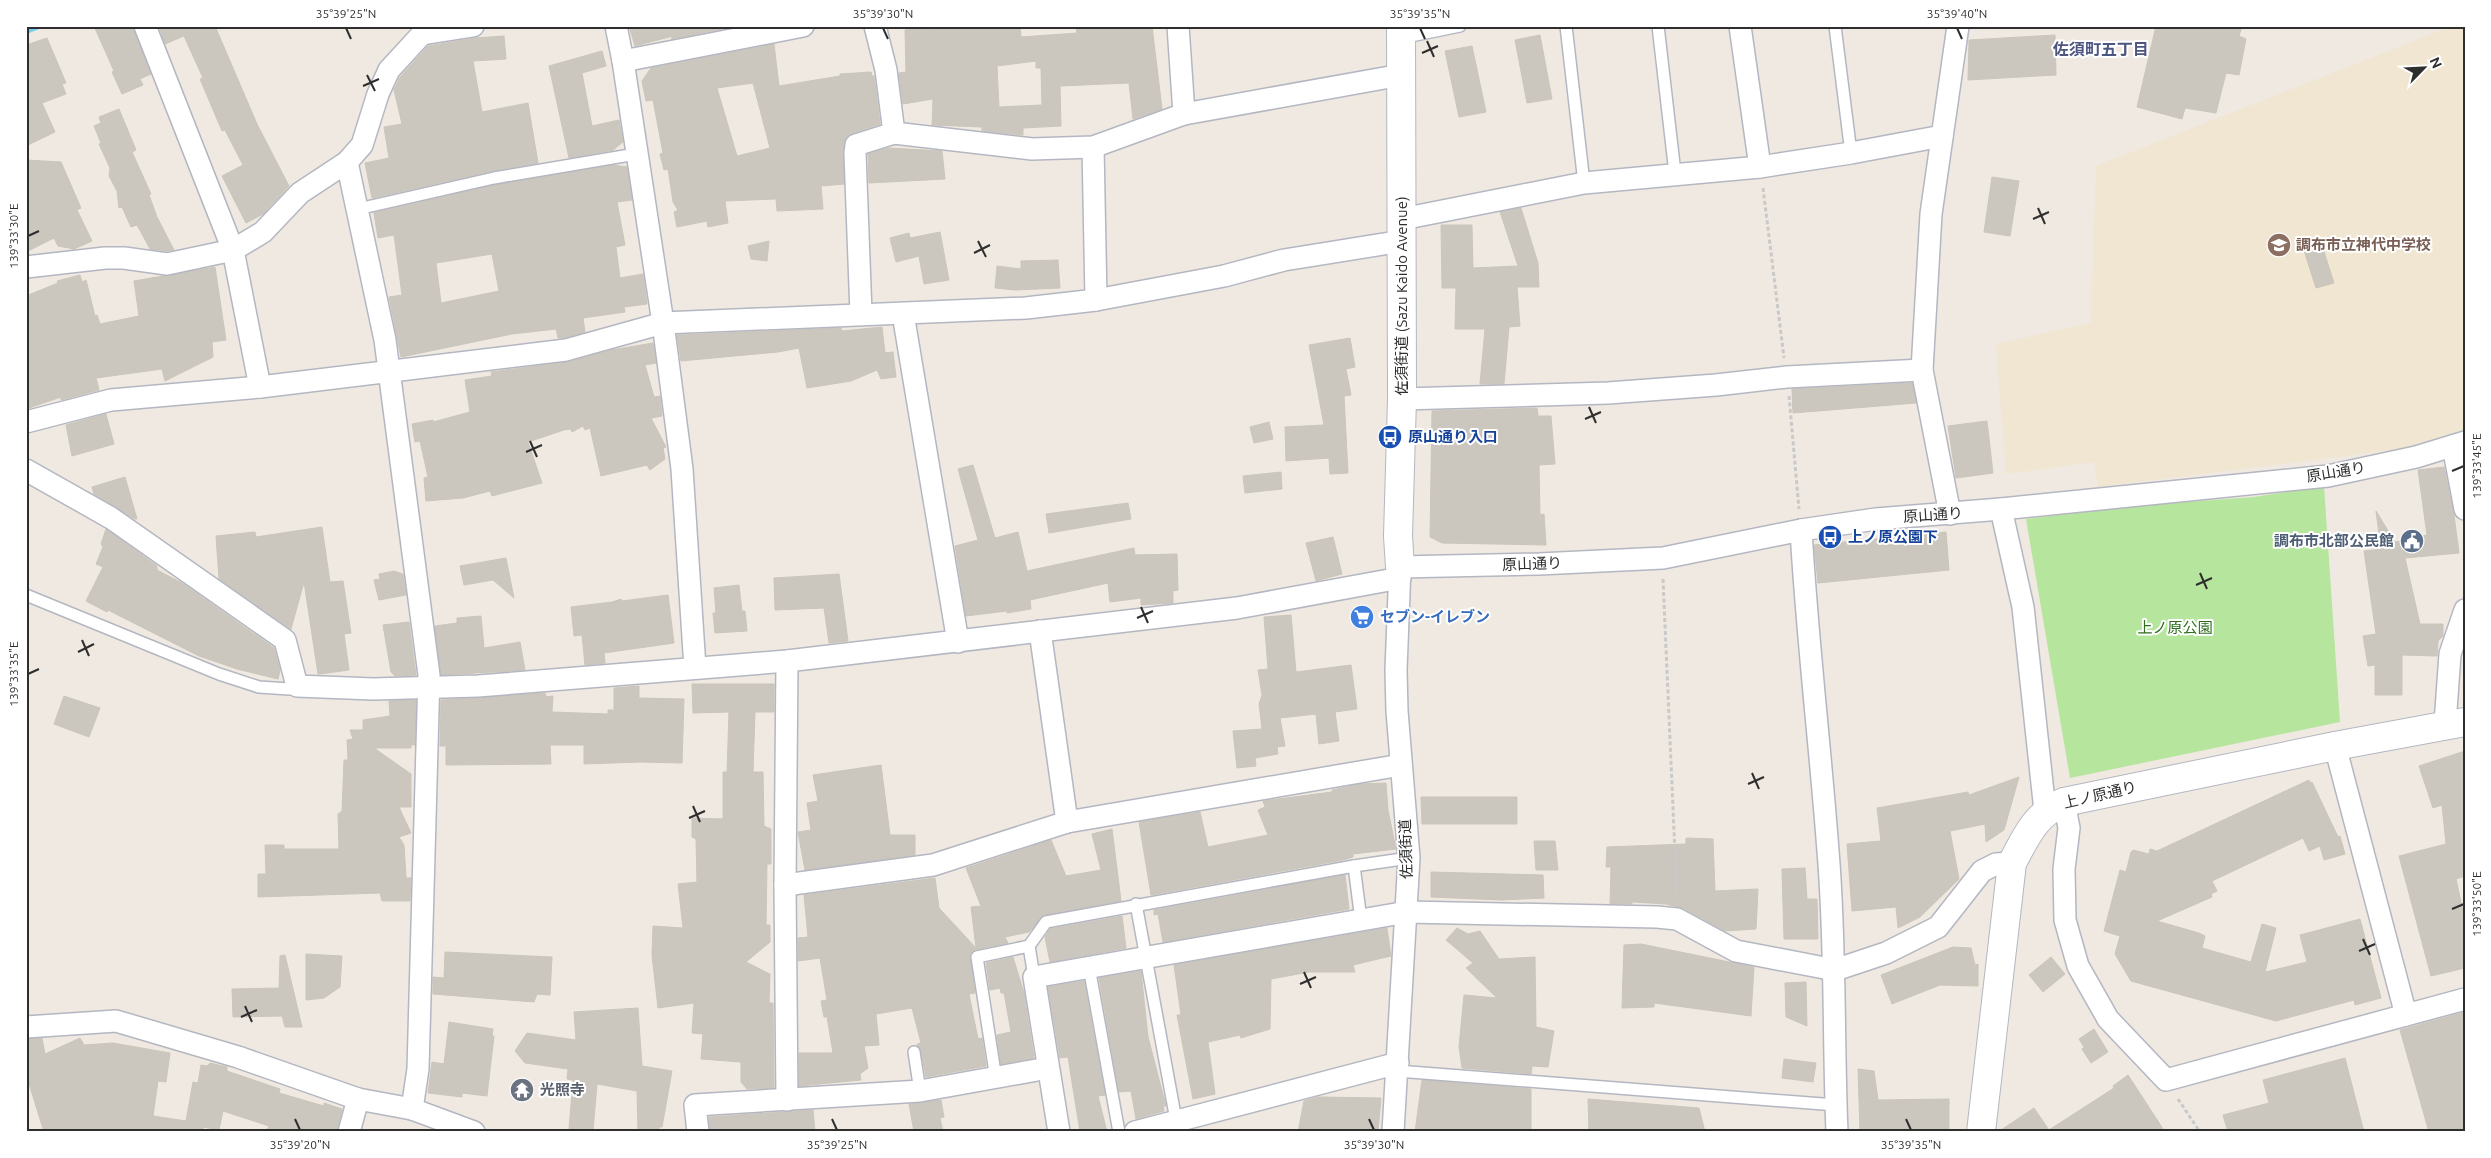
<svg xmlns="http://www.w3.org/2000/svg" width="2491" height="1158" font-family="Ubuntu,'Noto Sans JP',sans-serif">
  <rect width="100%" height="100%" fill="#efe9e1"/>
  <polygon fill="#f0e6d1" points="2452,26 2465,26 2465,429 2401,449 2098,487 2094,462 2006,474 1996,344 2091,323 2096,166"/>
  <polygon fill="#b6e59e" points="2324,486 2340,722 2070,778 2026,519 2131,506 2254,497"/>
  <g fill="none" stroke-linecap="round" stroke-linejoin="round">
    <polyline stroke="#75cff0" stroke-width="6" points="26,31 39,26"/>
  </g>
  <g fill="#cbc7bf" stroke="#cbc5ba" fill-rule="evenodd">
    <polygon points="94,26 133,26 151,74 140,79 143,85 122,94 112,72 114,71"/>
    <polygon points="159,26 215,26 257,124 289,186 263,214 246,223 222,176 243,165 225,130 222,131 200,79 203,78 184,36 165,44"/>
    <polygon points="629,26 736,26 671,39 673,36 635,46"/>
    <path d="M955 26H1020L1021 37 1077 33 1076 26H1152L1162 109 1133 119 1129 83 1060 86 1061 126 1023 128V135L982 131V127L932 125 933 99 903 104 899 73 906 72 905 30 928 28V30ZM1036 61V68H1041L1042 105 999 107 997 66Z"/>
    <polygon points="2156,26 2242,26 2239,36 2246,39 2239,75 2226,73 2216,113 2185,108 2182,119 2137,107"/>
    <polygon points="1540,35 1552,99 1527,103 1515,40"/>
    <polygon points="2055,35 2056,75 1968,80 1969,40"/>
    <polygon points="504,36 506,59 473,61 482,112 528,103 538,163 492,171 372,198 365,163 389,158 384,127 402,124 394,90 400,77 428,46 476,38"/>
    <polygon points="47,38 66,83 62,84 66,94 42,103 55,132 26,146 26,45"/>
    <path d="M774 44 779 86 840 76V74L871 72 872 76H874L880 124 852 133 846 137 843 152 844 184 821 186 823 209 777 211 776 199 725 201 728 223 708 227 707 221 677 227 674 212 678 210 673 202 668 169 664 170 660 154 663 153 653 100 646 101 642 81 651 68ZM753 83 770 148 737 156 717 88Z"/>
    <polygon points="1472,46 1486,112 1459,117 1445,51"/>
    <polygon points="602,51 606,66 582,73 592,126 619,120 623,142 613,150 569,158 549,66"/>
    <polygon points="119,109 136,150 132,152 151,194 149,195 157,217 174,250 167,251 150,249 137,225 131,227 122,207 119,208 117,191 109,176 110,168 99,144 101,143 94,126 101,123 99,117"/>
    <polygon points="889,148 942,151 945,179 869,183 868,154"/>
    <polygon points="26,160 61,162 81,208 77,210 92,241 74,249 58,246 54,238 26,252"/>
    <path d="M613 165 627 167 632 200 617 202 625 245 616 247 620 278 643 274 647 304 624 307 625 312 583 318 585 332 564 338H558L556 329 512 334 401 357 389 297 402 295 394 235 378 238 374 213 495 185ZM492 254 499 291 441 303 436 263Z"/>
    <polygon points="1992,177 2019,181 2010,236 1984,232"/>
    <polygon points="1521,208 1538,263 1539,287 1517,287 1520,326 1509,327 1504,384 1480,384 1485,329 1455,329 1456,288 1442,288 1441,225 1472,225 1473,268 1518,266 1500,212"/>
    <polygon points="940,232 949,280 924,284 919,256 896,262 890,238 909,233 910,238"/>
    <polygon points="2320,239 2334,283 2316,288 2302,244"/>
    <polygon points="769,241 767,261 751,259 748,246"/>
    <polygon points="1058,260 1060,288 1015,290 995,288 997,266 1021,269 1021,261"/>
    <polygon points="215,267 226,340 212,342 213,357 165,381 162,369 96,378 99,390 61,400 61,397 26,409 26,296 58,283 57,281 80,275 82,282 86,280 95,316 97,315 100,324 139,316 134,281"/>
    <polygon points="882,327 885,353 893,352 896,377 881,379 877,370 851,381 807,388 799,348 778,352 681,361 677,335 841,328 842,331"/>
    <polygon points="1350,338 1355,367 1346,369 1351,395 1344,396 1348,473 1330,474 1329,458 1286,461 1285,427 1324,425 1309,345"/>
    <polygon points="653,343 656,363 645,365 654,397 660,396 662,416 651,418 666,447 663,448 665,459 650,470 647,465 601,476 590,428 585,430 583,426 572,432 571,429 564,430 528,442 542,483 492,496 490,491 463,498 426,501 424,478 428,477 420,441 415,442 412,424 433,420 433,422 470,412 465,380 492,376 491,372 568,362 612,350"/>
    <polygon points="1912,383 1916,403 1793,413 1792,389"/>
    <polygon points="1537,408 1538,416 1551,416 1555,464 1539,465 1540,515 1544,514 1546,545 1442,543 1430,537 1432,411"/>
    <polygon points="106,414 114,444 72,456 66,425"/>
    <polygon points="1987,421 1993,473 1956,478 1948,426"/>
    <polygon points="1269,422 1273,439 1254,443 1250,427"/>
    <polygon points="973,465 995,538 1018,532 1027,571 1134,548 1135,555 1177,554 1178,590 1173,591 1173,603 1141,605 1141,598 1110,602 1108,583 1030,600 1031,609 1007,613 1007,611 966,616 955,546 978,540 958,469"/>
    <polygon points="2444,467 2454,515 2459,553 2405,558 2420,624 2443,624 2443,636 2438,641 2437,656 2402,655 2402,695 2375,695 2375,665 2368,666 2363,636 2376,634 2364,551 2381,549 2376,511 2395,542 2427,535 2418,470"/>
    <polygon points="1281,472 1282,489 1245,493 1243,476"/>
    <polygon points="125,477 137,519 135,519 94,494 92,487"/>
    <polygon points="1128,503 1131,519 1049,533 1046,514"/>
    <polygon points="322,527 330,582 343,581 351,633 344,634 349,670 320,674 318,674 304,582 291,629 219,579 216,536 255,532 256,537"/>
    <polygon points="106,529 157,566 157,570 182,583 274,648 280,670 278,679 237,669 199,656 108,610 107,612 86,601 103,567 96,564 103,547 101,544"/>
    <polygon points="1946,532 1949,570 1818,583 1814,545"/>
    <polygon points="1333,537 1342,574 1316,581 1306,543"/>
    <polygon points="506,558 514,598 493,580 464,585 460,566"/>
    <polygon points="394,571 403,574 406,595 379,600 374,580 380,579 379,574"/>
    <polygon points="839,574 848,641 829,643 824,608 775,610 774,578"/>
    <polygon points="739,585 742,611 745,611 747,631 715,633 713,613 716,613 714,588"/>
    <polygon points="668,595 674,643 604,653 605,663 585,665 582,635 574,636 571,607 612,602 621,599 622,601"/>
    <polygon points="1291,615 1296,672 1351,665 1357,709 1335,712 1339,741 1319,744 1316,714 1280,718 1285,746 1277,747 1278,754 1255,758 1256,766 1237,768 1233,731 1262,729 1259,704 1262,695 1258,670 1268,669 1264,617"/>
    <polygon points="481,616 484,648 520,642 525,670 441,675 435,626 457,623 457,618"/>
    <polygon points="409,622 416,675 395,676 391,672 383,625"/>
    <polygon points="692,684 774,684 774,712 755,712 753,772 763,772 764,826 771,829 771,864 767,864 766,925 770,925 770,942 746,962 770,974 769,1003 773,1003 774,1088 747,1089 741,1082 741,1062 701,1059 703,1034 692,1033 694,1003 658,1008 652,955 653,926 683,928 678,884 697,882 696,839 692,837 692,818 723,819 723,772 727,772 729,712 693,713"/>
    <polygon points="639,686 639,698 684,699 682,763 641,762 584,764 584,745 550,745 551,764 446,765 446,746 440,746 441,700 545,693 546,697 553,696 552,712 608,714 608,710 614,710 614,688"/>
    <polygon points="64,696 100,708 89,737 54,724"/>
    <polygon points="416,700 415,745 411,745 411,748 374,748 411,774 411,807 399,807 411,833 399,837 404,845 406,878 411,878 410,901 382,901 380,893 258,897 258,874 266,874 265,845 284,845 284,849 339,849 338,814 342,811 344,760 348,760 347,740 353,739 350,730 363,730 363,720 390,716 389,701"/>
    <polygon points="2465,751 2465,876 2456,879 2465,920 2465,968 2431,976 2399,856 2446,844 2442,805 2433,808 2419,766"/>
    <polygon points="881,765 890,835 915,835 915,855 805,870 798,832 811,830 807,803 818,801 813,775"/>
    <polygon points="2019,777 2004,830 1986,842 1985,824 1950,831 1959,879 1920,917 1898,928 1896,907 1852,911 1847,844 1881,841 1877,808 1968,792 1969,795"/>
    <polygon points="2309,780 2310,783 2312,782 2338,837 2340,836 2345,854 2324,860 2320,846 2309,851 2303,838 2212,881 2217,891 2211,894 2212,897 2157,921 2199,933 2205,936 2202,948 2251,962 2262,924 2276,928 2265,972 2307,962 2300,935 2360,919 2381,998 2355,1005 2354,1000 2276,1021 2131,981 2115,954 2120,936 2104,931 2120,870 2126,872 2131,852 2133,850 2149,854 2150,849 2157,851"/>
    <polygon points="1386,783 1388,810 1396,849 1353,854 1353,857 1343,860 1151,895 1139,822 1200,812 1208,847 1268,835 1258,810 1265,807 1263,801 1332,792 1332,790 1361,784"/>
    <polygon points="1421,797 1517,797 1517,824 1422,824"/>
    <polygon points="1112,829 1121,901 1045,915 1029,932 1005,937 1008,943 975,950 970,954 975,993 969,994 978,1039 982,1038 986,1066 926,1077 921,1051 917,1044 921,1043 912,1008 876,1014 879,1045 864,1046 868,1068 860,1074 861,1080 799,1086 799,1053 833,1053 827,1017 824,1017 821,1001 827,1000 820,958 798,961 798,938 808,937 804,895 935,878 939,908 976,948 971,907 981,906 966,868 1051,840 1066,876 1101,870 1092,834"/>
    <polygon points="1686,838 1713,839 1715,891 1758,889 1756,929 1725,931 1683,908 1666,904 1632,902 1632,904 1610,904 1611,867 1606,867 1607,847 1686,844"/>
    <polygon points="1534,841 1555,841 1558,870 1536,870"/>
    <polygon points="1805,868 1807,899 1817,899 1818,939 1784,939 1782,869"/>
    <polygon points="1431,872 1543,875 1544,898 1502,900 1431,897"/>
    <polygon points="1345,875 1349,909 1163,942 1158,914 1154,915 1154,910"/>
    <polygon points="1122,916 1126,948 1050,962 1045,937 1050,929"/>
    <polygon points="1387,928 1391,956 1353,965 1355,972 1309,972 1271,979 1270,1029 1241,1038 1240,1035 1208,1042 1215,1094 1193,1099 1177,1015 1181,1015 1174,965"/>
    <polygon points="1457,928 1468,934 1480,931 1499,959 1535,957 1536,1027 1554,1031 1548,1067 1532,1066 1531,1074 1462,1068 1459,1047 1464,995 1497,998 1466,968 1473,963 1446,940"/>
    <polygon points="1641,944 1754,967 1751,1016 1654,1003 1654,1007 1622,1008 1624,945"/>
    <polygon points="1953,947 1971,948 1975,965 1978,964 1978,986 1940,985 1892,1004 1881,975"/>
    <polygon points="445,952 552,957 550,995 537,994 534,1002 433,994 433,977 444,978"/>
    <polygon points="306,954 342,956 340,987 324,998 306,1000"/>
    <polygon points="285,955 302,1027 285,1027 282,1016 233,1017 232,989 279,988 280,956"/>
    <polygon points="1013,957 1024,993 1034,1058 1001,1064 997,1035 1011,1032 1004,993 1001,993 1000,988 990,990 986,963"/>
    <polygon points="2051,957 2065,974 2043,992 2029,975"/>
    <polygon points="1141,971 1148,1037 1166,1106 1163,1106 1164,1111 1136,1119 1131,1091 1119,1092 1099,978"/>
    <polygon points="1084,981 1105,1095 1098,1096 1107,1132 1080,1132 1068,1057 1060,1058 1048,987"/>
    <polygon points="1806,982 1807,1026 1786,1017 1785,983"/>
    <polygon points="638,1008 642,1066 672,1071 662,1127 659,1127 659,1132 638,1132 637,1091 597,1084 593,1131 569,1129 573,1080 567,1079 568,1069 525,1063 515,1051 527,1033 576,1040 574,1012"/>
    <polygon points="2465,1012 2465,1132 2429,1132 2400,1030"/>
    <polygon points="449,1022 493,1029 492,1036 494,1036 487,1096 462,1093 462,1097 428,1093 432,1062 444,1064"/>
    <polygon points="2094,1029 2108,1052 2091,1063 2082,1049 2084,1047 2079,1039"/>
    <polygon points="42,1038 45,1054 80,1038 84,1045 113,1043 170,1053 166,1082 158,1081 153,1116 186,1121 193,1082 198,1083 201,1065 207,1066 210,1063 227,1067 227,1071 280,1089 279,1093 324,1106 324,1103 342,1109 337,1132 266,1132 269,1126 223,1111 219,1130 203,1127 203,1132 44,1132 26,1074 26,1039"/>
    <polygon points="2345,1058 2364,1132 2228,1132 2223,1115 2269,1103 2263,1080"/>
    <polygon points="1784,1059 1816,1063 1813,1082 1782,1078"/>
    <polygon points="1858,1069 1874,1071 1878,1100 1949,1099 1949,1132 1860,1132"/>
    <polygon points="2128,1075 2165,1132 1998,1132 2034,1108 2049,1130 2114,1088 2113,1086"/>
    <polygon points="1422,1080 1531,1089 1531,1132 1415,1132"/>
    <polygon points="1319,1097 1381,1098 1378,1131 1298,1132 1304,1101"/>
    <polygon points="1588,1099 1699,1108 1705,1132 1589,1132"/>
    <polygon points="941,1100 944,1117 940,1118 943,1132 914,1132 909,1104"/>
    <polygon points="813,1110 815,1132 710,1130 709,1117"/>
  </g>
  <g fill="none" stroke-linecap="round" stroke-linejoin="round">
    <g stroke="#b4b7c1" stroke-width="14">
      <g id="lane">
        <polyline points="1566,26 1584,183"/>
        <polyline points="1658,26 1675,173"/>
        <polyline points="1835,26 1851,153"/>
        <polyline points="1401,38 1460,26"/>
        <polyline points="358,209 494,178 636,154"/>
        <polyline points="26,595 219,674 259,687 289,689 297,686"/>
        <polyline points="1354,866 1361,920"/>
        <polyline points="1136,904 1176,1120"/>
        <polyline points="1029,946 1046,922 1354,866 1409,858"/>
        <polyline points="1089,967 1119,1132"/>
        <polyline points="914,1052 920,1091"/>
        <polyline points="1397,1071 1836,1105"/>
        <polyline points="996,1079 977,957 1029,946 1034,977"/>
      </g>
    </g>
    <g stroke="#b4b7c1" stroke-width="24">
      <g id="street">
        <polyline points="145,26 233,250 260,387"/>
        <polyline points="616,26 623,61 663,323 682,469 695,668"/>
        <polyline points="875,26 886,70 894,133"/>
        <polyline points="1178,26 1184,114"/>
        <polyline points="1740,26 1760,167"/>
        <polyline points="623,61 803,26"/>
        <polyline points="1093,147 1096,300"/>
        <polyline points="347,162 385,340 429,675 418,1069 412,1109"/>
        <polyline points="1402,219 1584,183 1760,167 1851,153 1942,136"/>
        <polyline points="26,267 105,258 124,258 167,264 233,250 263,232 300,193 347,162 362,145 378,94 389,70 422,34 473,26"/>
        <polyline points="861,314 855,153 856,145 894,133 1032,149 1093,147 1184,114 1401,75"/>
        <polyline points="903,314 958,642"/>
        <polyline points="1402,399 1608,393 1716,385 1787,377 1922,370"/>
        <polyline points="26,422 111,400 260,387 566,350 663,323 1026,308 1096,300 1224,276 1284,260 1402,241"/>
        <polyline points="2453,446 2465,509"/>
        <polyline points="26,470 111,518 285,640 297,686 373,689 478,686 787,661 1237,608 1400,578"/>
        <polyline points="2001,509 2023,607 2045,811"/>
        <polyline points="1950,514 1922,370 1931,214 1958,26"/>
        <path d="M1801 530C1807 637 1820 744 1828 851 1836 945 1833 1038 1837 1132"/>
        <polyline points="1040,631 1067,822"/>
        <polyline points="787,661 785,885 787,1100"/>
        <polyline points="2445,724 2450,654 2465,610"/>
        <polyline points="2335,746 2406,1015"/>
        <polyline points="2064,802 2069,828 2064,869 2065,920 2078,966 2108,1019 2166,1080 2465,999"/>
        <polyline points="785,885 933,865 1067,822 1401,765"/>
        <polyline points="26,1027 116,1021 238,1057 358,1099 412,1109 474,1132"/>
        <polyline points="349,1132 358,1099"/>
        <polyline points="698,1132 695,1105 920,1091 1048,1068"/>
        <polyline points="1059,1132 1034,977 1407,912 1657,917 1677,919 1736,951 1835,970 1886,953 1938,927 1982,871 1996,864 2012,863"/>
        <polyline points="1135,1132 1398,1063"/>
        <polyline points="1393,1132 1409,858 1397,711 1396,670 1400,567 1539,564 1663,558 1801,530 1876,519 2001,509 2328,476 2416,457 2465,442"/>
      </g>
    </g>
    <g stroke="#b4b7c1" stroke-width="30">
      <g id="secondary">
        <polyline points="1400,567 1398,536 1402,399 1401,26"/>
        <path d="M1981 1132 2012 863C2026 837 2035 814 2064 802L2335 746 2465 722"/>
      </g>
    </g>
    <g stroke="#c9c9c9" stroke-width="3" stroke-dasharray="4 2.5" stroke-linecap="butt">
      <polyline points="1763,188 1784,358"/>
      <polyline points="1789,396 1799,509"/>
      <polyline points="1663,579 1677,900"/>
      <polyline points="2178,1099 2200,1132"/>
    </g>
    <use href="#lane" stroke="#fff" stroke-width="11"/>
    <use href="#street" stroke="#fff" stroke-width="21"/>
    <use href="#secondary" stroke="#fff" stroke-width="28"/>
  </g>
  <path fill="none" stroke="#2e2e2e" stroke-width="2" d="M346 28 351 39M883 28 888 39M1420 28 1425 39M1957 28 1962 39M1427 41 1434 57M1422 53 1438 46M367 75 375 91M363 86 379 79M2038 208 2045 224M2033 219 2049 212M28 236 39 231M978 241 986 257M974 253 990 245M1589 407 1596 423M1585 419 1601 412M530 441 537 457M526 452 542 445M2452 471 2464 466M2200 573 2207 589M2196 585 2212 578M1141 607 1148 623M1137 618 1153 611M82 640 89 656M78 652 94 644M28 674 39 669M1752 773 1759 789M1748 784 1764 777M693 806 700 822M689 818 705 811M2452 909 2464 904M2363 939 2370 955M2359 951 2375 944M1304 972 1311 988M1300 984 1316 977M245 1006 252 1022M241 1017 257 1010M295 1119 300 1130M832 1119 837 1130M1369 1119 1374 1130M1906 1119 1911 1130"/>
  <defs>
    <g id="school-disc" transform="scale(1.25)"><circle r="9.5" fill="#8d6e63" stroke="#fff"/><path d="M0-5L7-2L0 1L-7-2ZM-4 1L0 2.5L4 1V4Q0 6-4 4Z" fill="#fff"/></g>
    <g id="bus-disc" transform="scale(1.25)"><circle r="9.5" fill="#1a4fb4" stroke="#fff"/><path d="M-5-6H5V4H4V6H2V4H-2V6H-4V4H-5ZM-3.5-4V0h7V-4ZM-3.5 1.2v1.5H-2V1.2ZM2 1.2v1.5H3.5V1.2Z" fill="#fff"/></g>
    <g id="civic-disc" transform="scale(1.25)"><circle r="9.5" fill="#5c6f8a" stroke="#fff"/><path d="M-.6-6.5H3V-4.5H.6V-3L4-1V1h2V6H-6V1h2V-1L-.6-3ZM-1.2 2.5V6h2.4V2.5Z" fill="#fff"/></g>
    <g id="supermarket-disc" transform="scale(1.25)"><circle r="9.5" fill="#3f7fe0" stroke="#fff"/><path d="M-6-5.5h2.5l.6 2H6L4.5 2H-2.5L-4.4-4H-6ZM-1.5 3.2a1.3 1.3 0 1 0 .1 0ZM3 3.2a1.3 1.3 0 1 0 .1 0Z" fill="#fff"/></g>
    <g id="temple-disc" transform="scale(1.25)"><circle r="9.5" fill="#6b7280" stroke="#fff"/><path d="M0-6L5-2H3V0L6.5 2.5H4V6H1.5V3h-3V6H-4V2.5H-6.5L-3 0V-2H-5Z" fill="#fff"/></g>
  </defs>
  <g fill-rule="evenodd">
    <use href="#school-disc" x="2279" y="245"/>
    <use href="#bus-disc" x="1390" y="437"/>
    <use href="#bus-disc" x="1830" y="537"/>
    <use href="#civic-disc" x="2412" y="541"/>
    <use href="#supermarket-disc" x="1362" y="617"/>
    <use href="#temple-disc" x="522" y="1090"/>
  </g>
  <g text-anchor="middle" stroke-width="4" stroke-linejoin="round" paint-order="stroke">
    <g font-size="15" font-weight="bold" fill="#785e54" stroke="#fff" text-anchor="start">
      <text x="2296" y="250">調布市立神代中学校</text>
    </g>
    <g font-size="15" fill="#2e2e2e" stroke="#fff">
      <text transform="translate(1402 296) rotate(-90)" y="5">佐須街道 (Sazu Kaido Avenue)</text>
      <text transform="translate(2336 472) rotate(-9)" y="5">原山通り</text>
      <text transform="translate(1933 515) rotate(-4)" y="5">原山通り</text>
      <text transform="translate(1532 564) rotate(-2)" y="5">原山通り</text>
      <text transform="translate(2100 795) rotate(-13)" y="5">上ノ原通り</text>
      <text transform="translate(1406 849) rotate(-92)" y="5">佐須街道</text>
    </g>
    <g font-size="15" font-weight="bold" fill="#164399" stroke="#fff" text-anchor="start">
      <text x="1408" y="442">原山通り入口</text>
      <text x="1848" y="542">上ノ原公園下</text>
    </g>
    <g font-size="15" font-weight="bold" fill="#4e5e75" stroke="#fff" text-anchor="end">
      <text x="2394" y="546">調布市北部公民館</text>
    </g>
    <g font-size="15" font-weight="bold" fill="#366cbe" stroke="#fff" text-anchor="start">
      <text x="1380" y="622">セブン-イレブン</text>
    </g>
    <g font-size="15" fill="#2c6e1b" stroke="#fff">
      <text x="2175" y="633">上ノ原公園</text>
    </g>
    <g font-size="15" font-weight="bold" fill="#5b616d" stroke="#fff" text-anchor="start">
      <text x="540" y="1095">光照寺</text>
    </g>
    <g font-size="16" font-weight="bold" fill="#4d5680" stroke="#fff">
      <text x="2101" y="55">佐須町五丁目</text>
    </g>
  </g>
  <rect width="2491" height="1158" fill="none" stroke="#ffffff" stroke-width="55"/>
  <g transform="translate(2424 68) rotate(66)" stroke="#ffffff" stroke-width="4" paint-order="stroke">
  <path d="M0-4L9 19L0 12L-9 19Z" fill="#2e2e2e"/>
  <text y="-8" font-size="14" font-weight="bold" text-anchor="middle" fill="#2e2e2e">N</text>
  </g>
  <rect x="28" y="28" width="2436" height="1102" fill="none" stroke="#2e2e2e" stroke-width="2"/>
  <g font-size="12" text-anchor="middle" fill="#2e2e2e">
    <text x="346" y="18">35°39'25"N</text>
    <text x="883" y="18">35°39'30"N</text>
    <text x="1420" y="18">35°39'35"N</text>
    <text x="1957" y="18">35°39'40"N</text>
    <text transform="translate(14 236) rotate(-90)" y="4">139°33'30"E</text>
    <text transform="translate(2477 466) rotate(-90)" y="4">139°33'45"E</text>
    <text transform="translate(14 674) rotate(-90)" y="4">139°33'35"E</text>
    <text transform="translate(2477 904) rotate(-90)" y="4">139°33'50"E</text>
    <text x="300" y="1149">35°39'20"N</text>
    <text x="837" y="1149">35°39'25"N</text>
    <text x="1374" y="1149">35°39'30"N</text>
    <text x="1911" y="1149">35°39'35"N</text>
  </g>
</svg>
